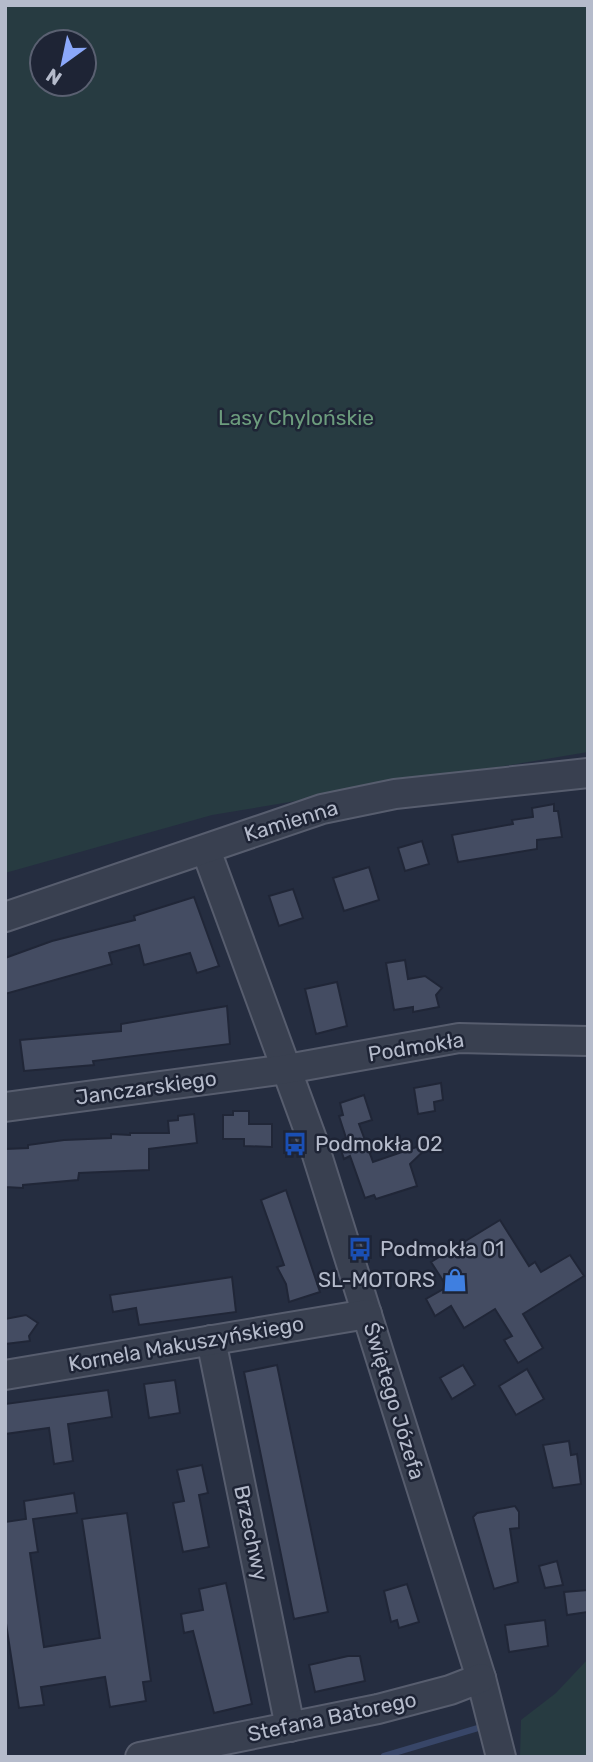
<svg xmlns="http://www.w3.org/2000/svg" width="593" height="1762" font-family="Rubik,sans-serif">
  <rect width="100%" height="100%" fill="#252d40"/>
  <g fill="#273b41" fill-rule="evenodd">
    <path d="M5 5H588V752L212 815 5 873ZM42 42H84V84H42Z"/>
    <polygon points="588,1659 588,1757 520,1757 521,1720 556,1693"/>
  </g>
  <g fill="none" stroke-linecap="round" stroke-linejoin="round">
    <polyline stroke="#384668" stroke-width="6" points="384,1756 478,1728"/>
  </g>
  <g fill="#444c62" stroke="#202637" stroke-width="2">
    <polygon points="554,804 554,811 558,811 562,837 537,840 537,849 458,862 452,835 513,824 512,820 533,817 532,808"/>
    <polygon points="422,841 429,864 405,871 398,848"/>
    <polygon points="369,867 379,900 344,911 333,878"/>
    <polygon points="293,889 303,918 279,926 269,896"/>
    <polygon points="194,897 219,966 197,973 190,953 144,965 139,945 109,953 112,964 5,994 5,958 52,941 135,920 134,916"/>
    <polygon points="405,960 408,979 425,976 442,988 436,995 439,1007 413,1012 413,1007 394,1010 386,963"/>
    <polygon points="337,982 347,1026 316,1034 305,989"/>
    <polygon points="227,1006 230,1044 93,1061 94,1065 24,1071 20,1040 121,1031 121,1024"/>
    <polygon points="441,1083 443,1100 434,1102 435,1111 418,1114 414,1088"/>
    <polygon points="364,1095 372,1120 359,1124 373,1162 434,1141 410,1164 417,1186 376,1199 374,1195 365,1198 350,1156 344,1159 339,1144 347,1141 339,1116 343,1115 340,1103"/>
    <polygon points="233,1111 249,1111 249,1124 272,1124 272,1147 244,1146 244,1139 223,1139 223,1115 233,1115"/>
    <polygon points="194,1114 197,1143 149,1149 149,1170 79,1173 78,1180 23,1185 23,1188 5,1187 5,1149 28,1148 28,1145 64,1140 111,1138 111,1134 130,1135 130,1133 169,1133 168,1121 178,1120 178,1116"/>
    <polygon points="286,1190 320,1292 289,1302 286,1284 277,1267 284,1265 261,1200"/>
    <polygon points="500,1220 529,1266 535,1262 541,1272 570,1255 584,1276 523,1314 543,1348 518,1363 504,1340 512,1336 495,1309 464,1328 451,1306 435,1316 426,1299 447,1287 431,1262"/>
    <polygon points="232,1277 236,1312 139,1325 136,1308 113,1312 110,1295"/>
    <polygon points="26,1315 38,1323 29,1336 30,1341 5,1344 5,1319"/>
    <polygon points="277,1365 328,1612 294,1619 244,1372"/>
    <polygon points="463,1365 475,1385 452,1399 440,1378"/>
    <polygon points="527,1369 544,1399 516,1415 499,1386"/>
    <polygon points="175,1380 180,1413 149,1418 144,1384"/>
    <polygon points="108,1390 112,1417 68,1424 73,1461 54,1464 49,1428 5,1434 5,1404"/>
    <polygon points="569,1441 571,1455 577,1454 581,1484 553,1488 543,1445"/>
    <polygon points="202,1465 208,1493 199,1495 209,1547 183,1552 173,1503 184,1501 177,1470"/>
    <polygon points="74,1493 77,1513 33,1519 38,1552 30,1553 44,1647 100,1638 82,1519 127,1513 151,1681 143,1682 146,1701 110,1707 105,1677 41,1687 44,1705 19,1708 5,1617 5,1522 26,1519 24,1501"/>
    <polygon points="515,1506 519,1512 519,1528 510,1529 518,1582 494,1589 473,1517 477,1513"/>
    <polygon points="557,1561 563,1585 545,1588 539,1566"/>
    <polygon points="226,1583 252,1704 214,1713 193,1631 184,1633 181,1614 203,1610 199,1589"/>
    <polygon points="407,1584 419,1622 399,1628 397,1620 391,1622 384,1591"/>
    <polygon points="588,1590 588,1612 567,1615 564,1592"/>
    <polygon points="545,1620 548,1646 509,1652 505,1625"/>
    <polygon points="348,1656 360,1656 365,1681 315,1692 309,1665"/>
  </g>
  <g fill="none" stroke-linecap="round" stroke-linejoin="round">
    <g stroke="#575d6e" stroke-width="32">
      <g id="minor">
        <polyline points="206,850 312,1139 481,1678 501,1757"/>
        <polyline points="5,917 322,809 395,794 588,773"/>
        <polyline points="5,1107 287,1069 459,1038 588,1041"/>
        <polyline points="211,1340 290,1727"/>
        <polyline points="5,1375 367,1314"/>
        <polyline points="140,1757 378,1709 450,1690 481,1678"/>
      </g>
    </g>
    <use href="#minor" stroke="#394050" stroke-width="28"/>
  </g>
  <defs>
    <g id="bus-bare" transform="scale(1.89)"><path d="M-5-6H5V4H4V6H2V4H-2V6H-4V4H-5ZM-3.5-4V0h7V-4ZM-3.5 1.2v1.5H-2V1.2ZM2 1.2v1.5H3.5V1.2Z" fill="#1a4fb4" stroke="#1e2435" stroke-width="2.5" paint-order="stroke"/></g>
    <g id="shop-bare" transform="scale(1.89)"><path d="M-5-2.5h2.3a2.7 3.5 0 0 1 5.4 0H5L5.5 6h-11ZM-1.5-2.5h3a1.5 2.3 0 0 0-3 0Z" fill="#3f7fe0" stroke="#1e2435" stroke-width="2.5" paint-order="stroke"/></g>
  </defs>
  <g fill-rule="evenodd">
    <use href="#bus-bare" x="295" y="1144"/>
    <use href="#bus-bare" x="360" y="1249"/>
    <use href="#shop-bare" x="455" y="1280"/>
  </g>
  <g text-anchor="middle" stroke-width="5" stroke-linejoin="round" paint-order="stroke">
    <g font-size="21" fill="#6c9c7d" stroke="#1e2435">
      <text x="296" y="425">Lasy Chylońskie</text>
    </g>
    <g font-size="21" fill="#b5bbcb" stroke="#1e2435">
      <text transform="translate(291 821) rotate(-17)" y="7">Kamienna</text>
      <text transform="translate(416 1047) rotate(-9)" y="7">Podmokła</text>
      <text transform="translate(146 1088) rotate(-8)" y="7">Janczarskiego</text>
      <text transform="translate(186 1344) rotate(-10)" y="7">Kornela Makuszyńskiego</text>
      <text transform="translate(394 1401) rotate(73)" y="7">Świętego Józefa</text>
      <text transform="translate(251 1533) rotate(78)" y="7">Brzechwy</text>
      <text transform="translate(332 1717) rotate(-12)" y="7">Stefana Batorego</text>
    </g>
    <g font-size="21" fill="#b5bbcb" stroke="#1e2435" text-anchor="start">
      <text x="315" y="1151">Podmokła 02</text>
      <text x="380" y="1256">Podmokła 01</text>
      <text x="435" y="1287" text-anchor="end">SL-MOTORS</text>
    </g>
  </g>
  <rect width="593" height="1762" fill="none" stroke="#b5bbcb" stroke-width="14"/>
  <g transform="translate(63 63) rotate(213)"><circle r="33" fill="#1e2435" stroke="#5a6071" stroke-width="2"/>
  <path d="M0-5L12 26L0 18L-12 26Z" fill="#8ba8fa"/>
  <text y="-10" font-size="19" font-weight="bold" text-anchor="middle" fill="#b5bbcb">N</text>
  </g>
</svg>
